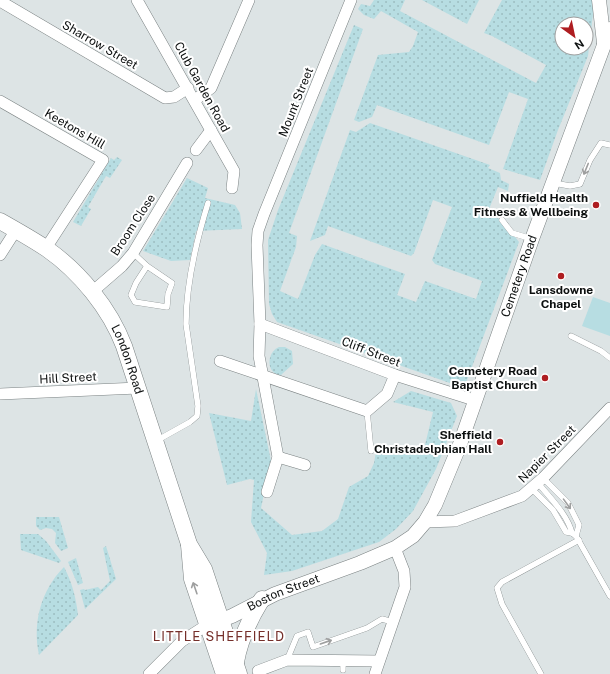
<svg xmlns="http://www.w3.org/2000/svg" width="610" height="674" font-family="'Public Sans',sans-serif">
  <defs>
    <pattern id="grass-dots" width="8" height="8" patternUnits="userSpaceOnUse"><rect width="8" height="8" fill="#b7dde2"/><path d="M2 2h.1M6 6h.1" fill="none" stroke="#9cbdc1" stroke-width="1.8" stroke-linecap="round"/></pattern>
  </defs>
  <rect width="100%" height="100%" fill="#dde4e5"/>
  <g fill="url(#grass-dots)" fill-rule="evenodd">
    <path d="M374 0H405L400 11 536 83 546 65 492 36 484 33 502 0H593V14L588 56 558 130 540 180 503 169 528 99 509 92 489 145 377 105 372 117 359 122 354 120 378 55 409 52 413 46 418 32 381 11 374 19 364 15 358 9 361 4 370 6ZM562 24H586V48H562Z"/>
    <polygon points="422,0 479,0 467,24"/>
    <polygon points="354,25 363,29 289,233 297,236 296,247 280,291 298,299 315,255 322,244 405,274 397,295 416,302 425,281 476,299 482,281 435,264 432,260 452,207 433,200 414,253 411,256 328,226 325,235 310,241 350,130 356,132 370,123 490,165 488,168 500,173 501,180 509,184 508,191 498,187 487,214 502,220 519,242 464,388 277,322 272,314 269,304 268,240 278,210"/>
    <polygon points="117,157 122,160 110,178 106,176 88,207 91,209 81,226 73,222 111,158 114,160"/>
    <polygon points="187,178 208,188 205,198 235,205 240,213 242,229 196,231 190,260 171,261 143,251"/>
    <path d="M279 347H285L292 351 293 364 281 375C266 375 266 352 279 347Z"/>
    <polygon points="256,389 271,461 261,508 292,535 322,531 338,519 349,487 368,476 374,463 377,446 424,449 433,412 393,402 411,391 451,403 457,416 436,469 413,511 396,529 379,542 292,571 264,575 267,553 251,522 254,480 250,479 227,485 209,413 251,421"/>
    <polygon points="36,517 59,517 68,548 61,551 55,543 56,533 52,529 46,528 40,530 36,526"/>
    <polygon points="20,534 38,534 46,541 61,561 59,563 21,550"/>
    <polygon points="106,546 116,579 85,609 80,590 84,589 85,590 98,587 101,590 110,581 103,548"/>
    <polygon points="76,558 83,583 78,585 68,562"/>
    <path d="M64 567C72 582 76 598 78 615L39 655C32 623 41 590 64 567Z"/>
  </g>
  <polygon fill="#b7dde2" points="593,297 610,303 610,336 582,326"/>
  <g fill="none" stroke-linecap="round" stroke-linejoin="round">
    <g stroke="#7b8283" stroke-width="6">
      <g id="service">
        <polyline points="554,183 570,186 580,184 590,160 601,143 610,145"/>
        <polyline points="502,220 512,233 532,239"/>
        <polyline points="133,253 147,266 172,283 168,294 167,307 135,302 131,295 136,283 147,266"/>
        <polyline points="571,336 601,351 610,358"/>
        <polyline points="367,411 371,451"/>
        <path d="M156 441 190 422 197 416 198 406 186 324C186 283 196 242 208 203"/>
        <polyline points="543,478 568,503 579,525 576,536"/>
        <path d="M538 483C550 498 567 514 572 533L576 536 610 596"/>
        <polyline points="532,489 553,510 566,532 572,533"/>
        <polyline points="287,660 297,636 308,632 313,647 367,628 382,619 393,622"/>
        <polyline points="343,661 343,670"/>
        <polyline points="541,674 502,604 497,588 502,582 579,540"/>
      </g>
    </g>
    <g stroke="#7b8283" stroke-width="12">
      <g id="minor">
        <polyline points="137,0 234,171 232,188"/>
        <polyline points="0,1 165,98 174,97 188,88"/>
        <polyline points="195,100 211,88 249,0"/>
        <polyline points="0,101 103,160 46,248"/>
        <polyline points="196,150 211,130"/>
        <polyline points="0,255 16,230"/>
        <polyline points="92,292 122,266 133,253 187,163"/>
        <polyline points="260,324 395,375 474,400"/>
        <polyline points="220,361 367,411 387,394 395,375"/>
        <polyline points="0,394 138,388"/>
        <polyline points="278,457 305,465"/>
        <polyline points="267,492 278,457 259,356 260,324 257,245 258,231 264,214 351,0"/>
        <polyline points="425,522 455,521 522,496 543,478 610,408"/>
        <polyline points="258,671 287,660 379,661"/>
        <polyline points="149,674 182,641 207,625"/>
        <polyline points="375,674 405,587 404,571 395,548"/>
      </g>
    </g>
    <g stroke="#7b8283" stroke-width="15">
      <g id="tertiary">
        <polyline points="599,0 604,43"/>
        <path id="s1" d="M211 624 232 616 275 594 360 563 395 548 413 536 425 522 435 505 459 447 532 239 610 29"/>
      </g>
    </g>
    <g stroke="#7b8283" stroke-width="17">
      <g id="secondary">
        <path id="s2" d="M0 221C16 230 32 239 47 249 80 272 110 309 124 346L189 544 204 569 239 674"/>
        <polyline points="189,545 192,579 224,674"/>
        <path d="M236 662C240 639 249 620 262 599"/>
      </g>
    </g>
    <use href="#service" stroke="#fff" stroke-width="5.5"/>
    <use href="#minor" stroke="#fff" stroke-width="11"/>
    <use href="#tertiary" stroke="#fff" stroke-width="14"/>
    <use href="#secondary" stroke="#fff" stroke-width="16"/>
  </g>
  <defs><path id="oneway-shaft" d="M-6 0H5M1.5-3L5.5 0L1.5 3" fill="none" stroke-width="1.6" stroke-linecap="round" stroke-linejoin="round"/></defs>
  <g stroke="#9e9f9f">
    <use href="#oneway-shaft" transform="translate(586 169) rotate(112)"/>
    <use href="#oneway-shaft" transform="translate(567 504) rotate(54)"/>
    <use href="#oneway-shaft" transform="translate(195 588) rotate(-109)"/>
    <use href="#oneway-shaft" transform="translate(326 642) rotate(-19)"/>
  </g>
  <g fill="#ae1d21" stroke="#fff" stroke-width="1.5">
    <circle cx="596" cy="205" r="4"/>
    <circle cx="561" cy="276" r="4"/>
    <circle cx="545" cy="378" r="4"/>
    <circle cx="500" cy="442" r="4"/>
  </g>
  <g text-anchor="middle" stroke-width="4" stroke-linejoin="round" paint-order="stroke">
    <g font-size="12" fill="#0d1010" stroke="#fff">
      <text transform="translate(100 45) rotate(30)" y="4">Sharrow Street</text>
      <text transform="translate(202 87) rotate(61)" y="4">Club Garden Road</text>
      <text transform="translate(296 102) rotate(-68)" y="4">Mount Street</text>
      <text transform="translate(75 129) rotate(30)" y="4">Keetons Hill</text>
      <text transform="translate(133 225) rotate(-57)" y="4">Broom Close</text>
      <text dy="4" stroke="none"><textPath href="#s1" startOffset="503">Cemetery Road</textPath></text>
      <text transform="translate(371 352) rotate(21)" y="4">Cliff Street</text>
      <text dy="4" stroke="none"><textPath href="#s2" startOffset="194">London Road</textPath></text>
      <text transform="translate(68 378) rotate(-3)" y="4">Hill Street</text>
      <text transform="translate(547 454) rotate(-45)" y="4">Napier Street</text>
      <text dy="4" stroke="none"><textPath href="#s1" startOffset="79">Boston Street</textPath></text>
    </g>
    <g font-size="12" font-weight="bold" fill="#0d1010" stroke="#fff" text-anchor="end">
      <text x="588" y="202">Nuffield Health<tspan x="588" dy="14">Fitness &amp; Wellbeing</tspan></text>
      <text x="561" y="294" text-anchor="middle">Lansdowne<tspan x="561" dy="14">Chapel</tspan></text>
      <text x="537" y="375">Cemetery Road<tspan x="537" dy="14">Baptist Church</tspan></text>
      <text x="492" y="439">Sheffield<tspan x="492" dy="14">Christadelphian Hall</tspan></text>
    </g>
    <g font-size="13" letter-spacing="1" fill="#752f2a" stroke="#fff">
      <text x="219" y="641">LITTLE SHEFFIELD</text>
    </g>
  </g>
  <g transform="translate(574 36) rotate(147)"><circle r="19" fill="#ffffff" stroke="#9e9f9f"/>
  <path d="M0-3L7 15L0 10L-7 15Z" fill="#ae1d21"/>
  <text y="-6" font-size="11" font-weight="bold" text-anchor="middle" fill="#0d1010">N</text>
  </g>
</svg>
